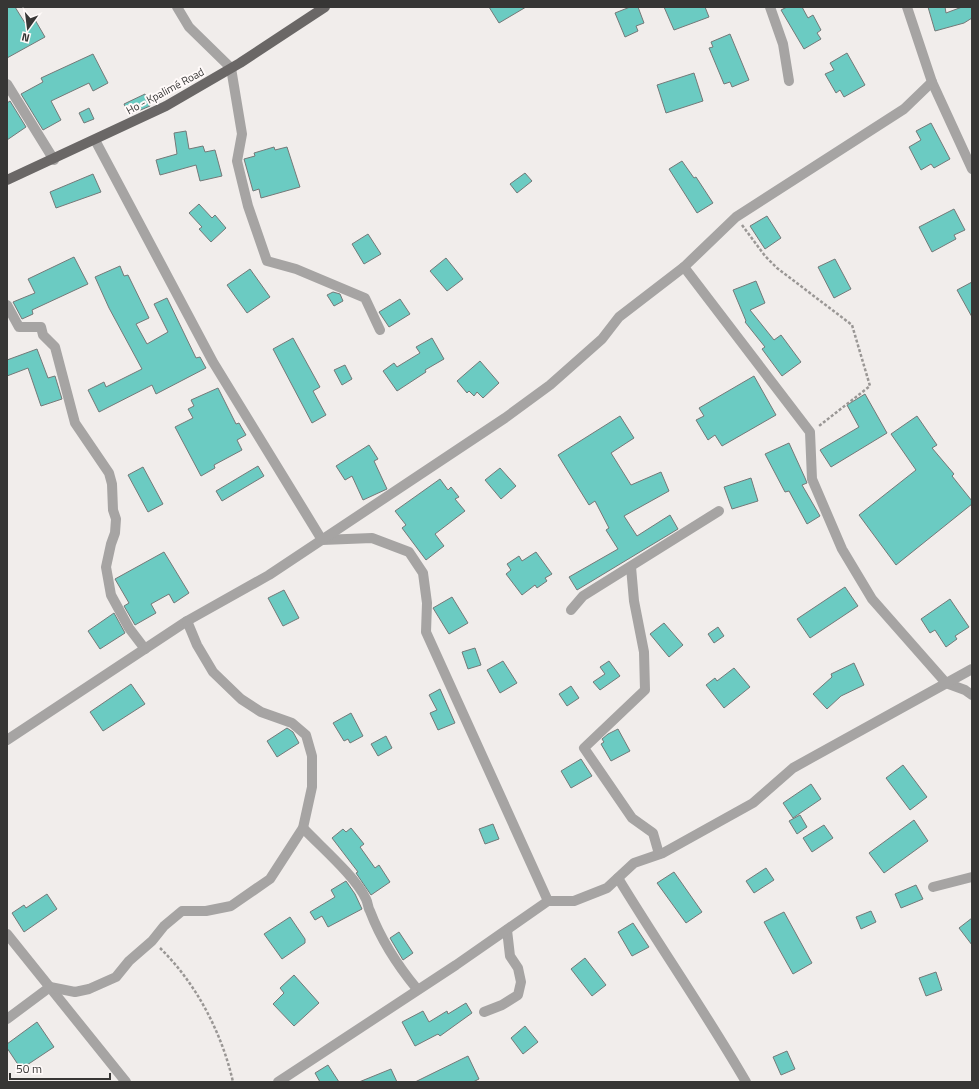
<svg xmlns="http://www.w3.org/2000/svg" width="979" height="1089" font-family="'Titillium Web',sans-serif">
  <rect width="100%" height="100%" fill="#f1edeb"/>
  <g fill="#6bcbc2" stroke="#747978">
    <polygon points="7,7 15,7 25,23 34,18 45,37 7,58"/>
    <polygon points="489,7 526,7 499,23"/>
    <polygon points="630,7 638,7 644,23 636,26 638,31 625,37 615,13"/>
    <polygon points="664,7 705,7 709,17 674,30"/>
    <polygon points="787,7 802,7 808,18 813,15 821,30 817,33 821,39 804,49 781,10"/>
    <polygon points="928,7 945,7 946,13 962,7 972,7 972,18 964,23 935,31"/>
    <polygon points="730,34 749,80 732,87 730,82 724,84 709,48 713,47 711,42"/>
    <polygon points="847,53 865,85 844,97 840,90 836,93 825,74 834,70 830,63"/>
    <polygon points="93,54 108,83 93,91 89,83 51,101 61,120 43,130 21,94 43,82 41,78"/>
    <polygon points="694,73 703,101 666,113 657,85"/>
    <polygon points="145,94 150,106 129,115 124,104"/>
    <polygon points="10,101 26,127 7,140 7,103"/>
    <polygon points="89,108 94,119 84,123 79,113"/>
    <polygon points="931,123 950,159 934,168 931,164 921,170 909,147 921,140 916,131"/>
    <polygon points="186,131 189,149 203,146 205,152 215,150 222,176 200,181 196,165 160,175 156,160 177,154 174,133"/>
    <polygon points="274,147 275,150 287,147 300,187 261,198 259,189 253,191 244,159 255,156 254,153"/>
    <polygon points="682,161 694,178 696,177 713,203 697,213 669,169"/>
    <polygon points="525,173 532,181 517,193 510,184"/>
    <polygon points="93,174 101,192 56,208 50,192"/>
    <polygon points="199,204 212,218 215,215 226,228 211,242 199,229 202,227 189,213"/>
    <polygon points="954,209 965,230 954,235 956,239 932,252 919,227"/>
    <polygon points="767,216 781,238 765,249 750,226"/>
    <polygon points="368,234 381,254 364,264 352,244"/>
    <polygon points="74,257 88,284 32,310 33,314 22,319 13,302 35,293 28,279"/>
    <polygon points="446,258 463,279 447,291 430,271"/>
    <polygon points="835,259 851,289 834,298 818,267"/>
    <polygon points="120,266 124,276 128,275 149,318 136,324 147,344 168,332 154,304 167,298 196,358 200,357 206,368 156,394 152,385 99,412 88,390 104,382 106,387 142,369 109,308 95,277"/>
    <polygon points="250,269 270,297 247,313 227,285"/>
    <polygon points="756,281 765,303 750,310 774,340 781,335 801,362 782,376 762,349 765,347 745,322 746,321 733,290"/>
    <polygon points="972,282 972,317 957,290"/>
    <polygon points="333,292 340,294 343,301 334,306 327,295"/>
    <polygon points="400,299 410,314 389,327 379,312"/>
    <polygon points="293,338 320,387 313,391 326,415 312,423 273,349"/>
    <polygon points="432,338 444,359 425,370 426,372 397,391 383,371 394,363 397,367 420,353 416,347"/>
    <polygon points="37,349 48,378 55,376 62,399 41,406 28,368 7,376 7,360"/>
    <polygon points="480,361 499,383 483,398 477,392 474,396 469,391 467,393 457,381"/>
    <polygon points="345,365 352,379 342,385 334,370"/>
    <polygon points="754,376 776,415 722,446 715,435 708,440 696,420 704,416 699,408"/>
    <polygon points="218,388 236,424 239,423 246,435 237,440 242,450 214,465 215,468 201,476 175,427 193,418 188,409 194,406 191,400"/>
    <polygon points="865,394 887,433 831,467 820,450 859,427 847,405"/>
    <polygon points="620,416 634,438 611,453 631,485 661,472 669,491 624,516 637,536 670,515 678,529 577,590 569,577 618,549 606,530 609,528 595,501 589,505 558,455"/>
    <polygon points="917,416 937,445 932,448 954,474 952,476 972,501 972,504 896,565 859,515 916,470 891,434"/>
    <polygon points="789,443 805,478 807,483 802,485 820,516 807,524 789,491 785,492 765,454"/>
    <polygon points="369,445 378,459 374,461 387,489 363,500 352,476 345,480 336,466"/>
    <polygon points="258,466 264,476 222,501 216,491"/>
    <polygon points="143,467 163,504 148,512 128,475"/>
    <polygon points="500,468 516,486 501,499 485,480"/>
    <polygon points="751,478 758,501 732,509 724,487"/>
    <polygon points="440,479 448,490 451,487 459,497 455,499 465,511 435,534 444,546 426,560 402,528 406,525 395,511"/>
    <polygon points="164,552 189,593 174,603 169,594 151,604 156,613 135,625 124,606 129,603 115,579"/>
    <polygon points="536,552 552,574 545,578 547,581 537,588 535,585 522,595 506,574 511,570 507,564 519,556 522,561"/>
    <polygon points="845,587 858,606 810,638 797,619"/>
    <polygon points="284,590 299,618 283,626 268,598"/>
    <polygon points="452,597 468,623 449,634 433,608"/>
    <polygon points="950,599 969,627 955,636 957,639 946,647 935,630 930,633 921,619"/>
    <polygon points="114,613 125,633 100,649 88,631"/>
    <polygon points="664,623 683,645 669,657 650,634"/>
    <polygon points="718,627 724,636 714,643 708,634"/>
    <polygon points="475,648 481,665 468,669 462,652"/>
    <polygon points="503,661 517,683 500,693 487,670"/>
    <polygon points="609,661 620,676 600,690 593,682 605,674 600,667"/>
    <polygon points="854,663 864,685 841,696 827,709 813,694 832,677 831,674"/>
    <polygon points="734,668 750,687 724,708 706,685 715,678 717,681"/>
    <polygon points="131,684 145,704 103,731 90,712"/>
    <polygon points="571,686 579,698 567,706 559,694"/>
    <polygon points="440,689 455,723 438,730 430,713 437,710 429,695"/>
    <polygon points="351,713 363,736 350,743 348,739 344,741 333,723"/>
    <polygon points="287,728 293,732 299,743 277,757 267,741"/>
    <polygon points="618,729 630,751 611,761 601,744 604,742 602,739 608,734"/>
    <polygon points="386,736 392,748 378,756 371,744"/>
    <polygon points="581,759 592,776 571,788 561,771"/>
    <polygon points="903,765 927,797 910,810 886,778"/>
    <polygon points="811,784 821,799 793,818 783,803"/>
    <polygon points="800,815 807,827 797,834 789,821"/>
    <polygon points="914,820 928,841 884,873 869,853"/>
    <polygon points="493,824 499,839 485,844 479,829"/>
    <polygon points="824,825 833,838 812,852 803,838"/>
    <polygon points="351,828 364,844 360,847 375,868 379,865 390,882 371,895 356,873 358,872 332,838 343,829 346,832"/>
    <polygon points="766,868 774,880 754,893 746,881"/>
    <polygon points="674,872 702,912 686,923 657,883"/>
    <polygon points="346,881 355,894 362,909 328,927 322,916 315,920 310,912 335,897 331,890"/>
    <polygon points="916,885 923,899 901,908 895,894"/>
    <polygon points="47,894 57,909 24,932 12,913 24,905 26,908"/>
    <polygon points="871,911 876,922 861,929 856,917"/>
    <polygon points="784,912 812,963 793,974 764,922"/>
    <polygon points="290,917 305,939 305,943 282,959 264,934"/>
    <polygon points="972,918 972,945 959,928"/>
    <polygon points="633,923 649,947 632,956 618,932"/>
    <polygon points="399,932 413,953 403,960 390,938"/>
    <polygon points="585,958 606,985 592,996 571,969"/>
    <polygon points="936,972 942,990 926,996 919,978"/>
    <polygon points="294,975 319,1003 294,1026 273,1004 284,993 280,988"/>
    <polygon points="466,1003 472,1013 440,1036 438,1034 415,1046 402,1022 423,1011 429,1022 447,1011 448,1014"/>
    <polygon points="37,1022 54,1047 21,1069 7,1048 7,1044"/>
    <polygon points="525,1026 538,1042 523,1054 511,1038"/>
    <polygon points="787,1051 795,1069 781,1075 773,1057"/>
    <polygon points="468,1056 479,1079 473,1082 415,1082"/>
    <polygon points="328,1065 339,1082 320,1082 315,1073"/>
    <polygon points="391,1069 397,1082 359,1082"/>
  </g>
  <g fill="none" stroke-linecap="round" stroke-linejoin="round">
    <g stroke="#9a9795" stroke-width="2.5" stroke-dasharray="3 2" stroke-linecap="butt">
      <polyline points="742,225 765,256 777,268 852,325 870,386 819,426"/>
      <path d="M160 948C196 983 222 1033 233 1082"/>
    </g>
    <g stroke="#a6a4a3" stroke-width="10">
      <polyline points="177,7 189,27 231,68 242,134 237,161 248,206 267,261 296,269 365,298 380,330"/>
      <polyline points="770,7 783,44 789,81"/>
      <polyline points="907,7 932,82 972,169"/>
      <polyline points="7,84 54,160"/>
      <polyline points="95,140 213,362 322,540 372,538 409,552 423,573 427,603 426,632 548,901"/>
      <polyline points="684,267 810,432 812,479 842,549 872,599 946,683 965,690 972,695"/>
      <polyline points="7,305 19,327 41,327 43,335 55,347 75,423 109,473 112,484 113,510 116,519 115,533 111,544 106,567 111,595 129,628 145,649"/>
      <polyline points="631,567 634,601 644,652 645,690 584,748 632,818 653,833 659,854"/>
      <polyline points="571,610 583,596 719,511"/>
      <polyline points="7,740 187,621 269,575 505,418 550,385 602,339 619,317 684,267 736,217 904,109 932,82"/>
      <path d="M303 828C322 848 355 876 366 899 368 903 368 908 370 911 381 940 398 966 417 989"/>
      <path d="M618 878C660 947 706 1013 746 1082"/>
      <polyline points="933,887 972,877"/>
      <polyline points="7,934 126,1082"/>
      <polyline points="484,1012 502,1005 518,995 521,982 518,968 510,956 507,930"/>
      <polyline points="7,1019 50,987 75,992 89,989 116,977 129,961 152,941 164,926 182,911 206,911 231,906 270,879 303,828 312,787 312,756 306,735 292,723 261,712 241,699 213,672 197,645 187,621"/>
      <polyline points="278,1082 456,965 548,901 574,901 607,888 634,863 663,853 753,803 793,768 972,669"/>
    </g>
    <polyline stroke="#6a6766" stroke-width="10" points="7,180 166,106 240,63 325,7"/>
  </g>
  <g text-anchor="middle" stroke-width="4" stroke-linejoin="round" paint-order="stroke">
    <g font-size="11" fill="#373635" stroke="#fffaf9">
      <text transform="translate(165 91) rotate(-28)" y="4">Ho - Kpalimé Road</text>
    </g>
  </g>
  <rect width="979" height="1089" fill="none" stroke="#373635" stroke-width="16"/>
  <g transform="translate(28 28) rotate(194)" stroke="#fffaf9" stroke-width="3" paint-order="stroke">
  <path d="M0-3L7 15L0 10L-7 15Z" fill="#373635"/>
  <text y="-6" font-size="11" font-weight="bold" text-anchor="middle" fill="#373635">N</text>
  </g>
  <path d="M10 1073v6h100v-6" fill="none" stroke="#373635" stroke-width="2"/>
  <text x="16" y="1073" font-size="12" fill="#373635" stroke="#fffaf9" stroke-width="3" paint-order="stroke">50 m</text>
</svg>
